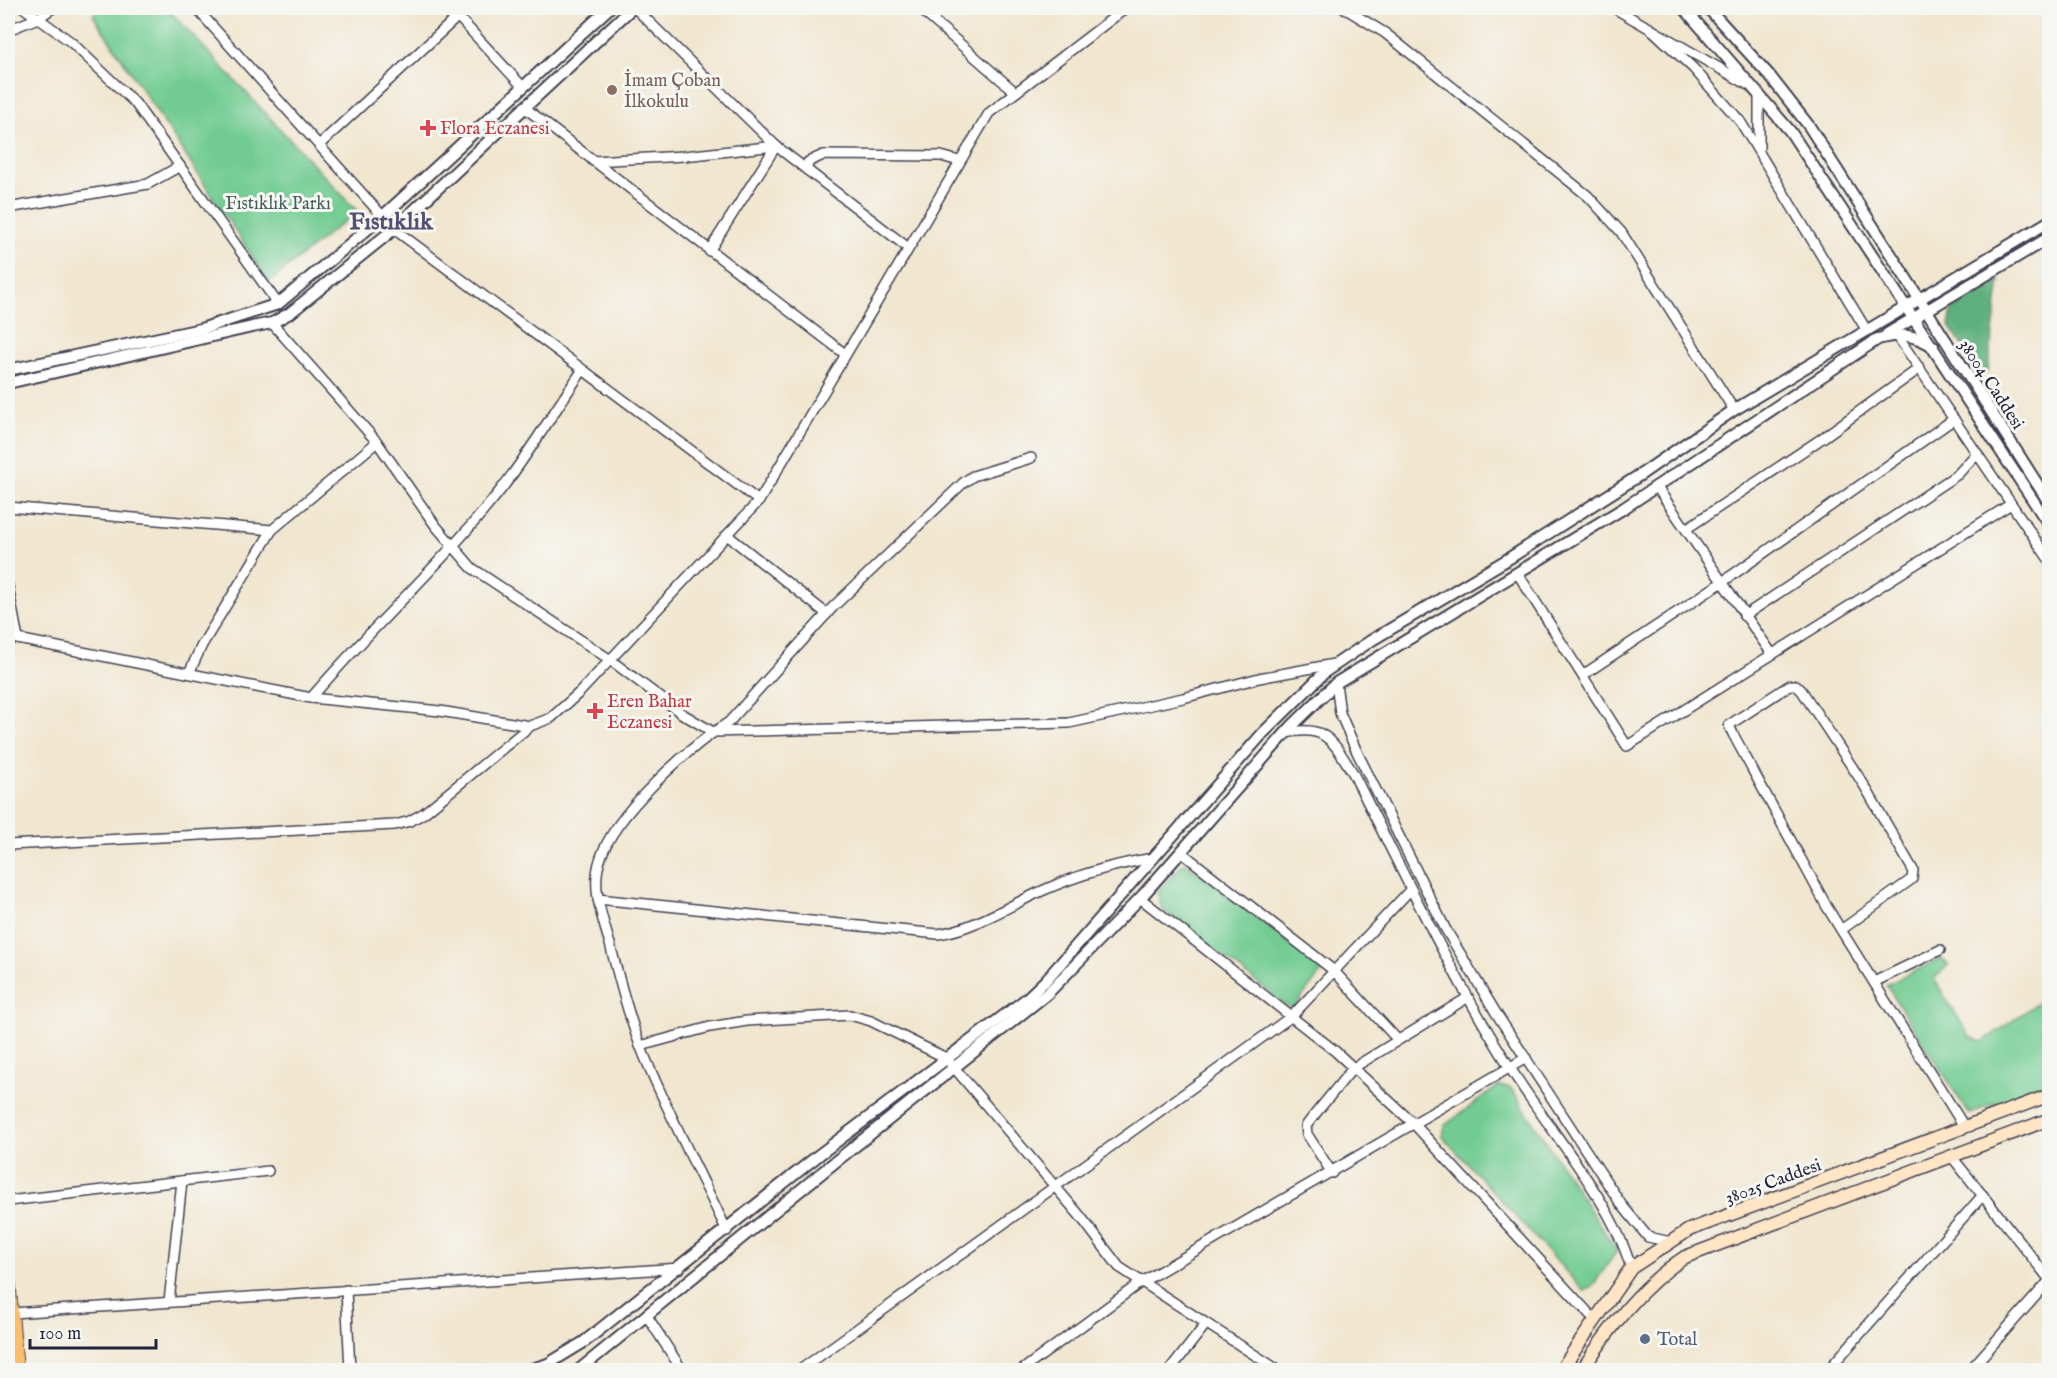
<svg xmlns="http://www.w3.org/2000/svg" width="2057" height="1378" font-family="'IM FELL English',serif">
  <rect width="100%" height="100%" fill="#f6f6f2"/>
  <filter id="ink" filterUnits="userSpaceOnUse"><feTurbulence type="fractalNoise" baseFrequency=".0167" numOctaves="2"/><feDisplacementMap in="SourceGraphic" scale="12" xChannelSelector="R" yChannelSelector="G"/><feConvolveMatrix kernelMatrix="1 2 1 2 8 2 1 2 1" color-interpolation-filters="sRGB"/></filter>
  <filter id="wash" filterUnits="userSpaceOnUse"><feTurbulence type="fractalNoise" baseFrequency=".008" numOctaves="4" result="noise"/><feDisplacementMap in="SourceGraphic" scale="24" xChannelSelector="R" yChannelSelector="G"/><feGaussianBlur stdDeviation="1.35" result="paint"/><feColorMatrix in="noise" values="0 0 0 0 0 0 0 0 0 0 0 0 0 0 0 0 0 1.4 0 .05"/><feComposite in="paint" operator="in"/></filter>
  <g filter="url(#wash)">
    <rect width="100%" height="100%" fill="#f1e6cf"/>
    <g fill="#72cc92" stroke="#4a7766" stroke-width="1.5">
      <polygon points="100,8 167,8 357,211 269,282 93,15"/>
      <polygon points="1185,862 1323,970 1292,1010 1162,909 1157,892"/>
      <polygon points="1941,958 1948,965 1934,979 1970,1037 1982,1042 2049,995 2049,1082 1969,1114 1886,985"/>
      <polygon points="1498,1086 1510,1087 1617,1251 1591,1288 1584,1291 1442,1136 1444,1126"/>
    </g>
    <polygon fill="#5db07c" stroke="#40695c" stroke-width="1.5" points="2000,280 1988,370 1982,375 1949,326 1952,310"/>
  </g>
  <g filter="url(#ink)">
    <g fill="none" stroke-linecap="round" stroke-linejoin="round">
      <g stroke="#413f51" stroke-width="12">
        <g id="minor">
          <polyline points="24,8 71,42 135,103 278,304"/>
          <polyline points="196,8 394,229 759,501"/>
          <polyline points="450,8 523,87"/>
          <polyline points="635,8 776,146 907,247"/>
          <polyline points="919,8 1014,91"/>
          <polyline points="1344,8 1385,33 1588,196 1621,232 1734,410"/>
          <polyline points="1614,8 1747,84"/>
          <polyline points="1650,28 1693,68 1740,121 1867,331"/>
          <polyline points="8,30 38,18 53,8"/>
          <polyline points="1759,93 1759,151"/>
          <polyline points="524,107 845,354"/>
          <polyline points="319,145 467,8"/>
          <polyline points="593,161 684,156 776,146"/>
          <polyline points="807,170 808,162 823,155 941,156 959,161"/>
          <polyline points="8,208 148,184 180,166"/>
          <polyline points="709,251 776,146"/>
          <polyline points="272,323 377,442 435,525 472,568 609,659 681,713 713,732 1069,723 1183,698 1259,678 1334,664"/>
          <polyline points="1896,334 2050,561"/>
          <polyline points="1656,486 1772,654"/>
          <polyline points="8,507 272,530 377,442"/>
          <polyline points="1686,529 1821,439 1920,368"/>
          <polyline points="727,535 827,614"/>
          <polyline points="1518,574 1627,746 2011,504"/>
          <polyline points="8,586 18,639"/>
          <polyline points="1744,616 1958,474 1977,453"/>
          <polyline points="8,637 311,698 440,711 530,726 551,718 580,692 759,501 989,113 1126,8"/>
          <polyline points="189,673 202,645 272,530"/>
          <polyline points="1583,675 1721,583 1954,419"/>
          <polyline points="1336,683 1340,713 1357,752 1445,928 1496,1013 1621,1204 1648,1237 1671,1242"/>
          <path d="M311 698C372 627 441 565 499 492 529 454 554 411 582 371"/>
          <path d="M1286 733C1327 724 1333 742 1353 773 1403 872 1450 973 1509 1066 1547 1128 1611 1198 1631 1268"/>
          <polyline points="8,845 395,825 410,821 424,813 530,726"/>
          <polyline points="1181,852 1333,970 1397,1039"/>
          <polyline points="1140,898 1335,1051 1414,1124 1594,1319"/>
          <path d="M598 899 938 934C974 929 1010 905 1044 890 1080 874 1115 864 1154 858"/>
          <polyline points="1841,930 1912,879 1913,870 1864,785 1802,691 1796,685 1790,685 1729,725 1733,734 1827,907 1841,930 1965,1128"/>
          <polyline points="1874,982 1940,950"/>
          <polyline points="640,1046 710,1027 747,1021 850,1015 871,1021 946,1058 1081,1217 1119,1267 1278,1370"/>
          <polyline points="1952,1157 2050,1280"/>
          <polyline points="1332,1173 1307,1134 1306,1126 1316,1113 1353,1068 1467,998"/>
          <polyline points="8,1201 268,1171"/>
          <path d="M727 1231C698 1169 665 1108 640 1045 627 1012 619 978 610 944 602 917 591 888 600 860 613 815 689 747 729 722L833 607 963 483 973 476 1031 458"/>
          <polyline points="346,1290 350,1370"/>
          <polyline points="169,1302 182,1181"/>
          <polyline points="12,1313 680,1268"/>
          <polyline points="647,1316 682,1370"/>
          <polyline points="800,1370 1292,1016 1411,889"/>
          <polyline points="1022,1370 1140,1283 1526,1058"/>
          <polyline points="1170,1370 1206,1324"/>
          <polyline points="1828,1370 1983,1195"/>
          <polyline points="1970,1370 2050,1280"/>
        </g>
      </g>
      <g stroke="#413f51" stroke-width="14">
        <g id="tertiary">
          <polyline points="1684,8 1790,131 2050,526"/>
          <polyline points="1708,8 1769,75 1809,126 2050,504"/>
          <polyline points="1887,334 2050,237"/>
          <polyline points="8,370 201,329 278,304 382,217 609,8"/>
          <polyline points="8,383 252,327 272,323 290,313 394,229 632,8"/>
          <polyline points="529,1370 548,1364 584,1342 820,1154 1026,999 1046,980 1263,733 1326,671 1372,640 1508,559 1643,473 1734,410 2050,221"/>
          <path d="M579 1370 835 1162 1048 993 1143 895 1292 726 1336 683 1624 508 1878 339C1900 333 1913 334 1933 346"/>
        </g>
      </g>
      <g stroke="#413f51" stroke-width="15">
        <g id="secondary">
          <polyline points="1561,1370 1631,1268 1689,1230 2050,1095"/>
          <path d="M1582 1370C1610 1327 1641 1286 1685 1257L2050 1119"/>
        </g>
      </g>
      <g stroke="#413f51" stroke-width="16">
        <polyline id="primary" points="8,1279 16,1370"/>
      </g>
      <use href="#minor" stroke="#fff" stroke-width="9"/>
      <use href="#tertiary" stroke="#fff" stroke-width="10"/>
      <use href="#secondary" stroke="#fde5c5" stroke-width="12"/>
      <use href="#primary" stroke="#fabe6d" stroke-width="14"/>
    </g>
  </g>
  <circle fill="#8d6e63" stroke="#f6f6f2" stroke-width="2" cx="612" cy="90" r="6"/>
  <g fill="#e0444e" stroke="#f6f6f2" stroke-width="2">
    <path d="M425 119h6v6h6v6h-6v6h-6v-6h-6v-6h6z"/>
    <path d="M592 702h6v6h6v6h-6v6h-6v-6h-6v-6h6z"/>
  </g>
  <circle fill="#5c6f8a" stroke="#f6f6f2" stroke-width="2" cx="1645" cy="1339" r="6"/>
  <g text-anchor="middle" stroke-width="6" stroke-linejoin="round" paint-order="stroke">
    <g font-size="18" fill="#785e54" stroke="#f6f6f2" text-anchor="start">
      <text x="624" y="86">İmam Çoban<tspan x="624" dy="21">İlkokulu</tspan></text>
    </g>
    <g font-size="18" fill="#be3a42" stroke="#f6f6f2" text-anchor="start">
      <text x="440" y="134">Flora Eczanesi</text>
      <text x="607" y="707">Eren Bahar<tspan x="607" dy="21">Eczanesi</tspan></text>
    </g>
    <g font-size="18" fill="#3e5e59" stroke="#f6f6f2">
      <text x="278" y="209">Fıstıklık Parkı</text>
    </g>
    <g font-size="18" fill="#22223b" stroke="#f6f6f2">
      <text transform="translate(1992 384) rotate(57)" y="6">38004 Caddesi</text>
      <text transform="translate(1773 1181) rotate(-20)" y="6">38025 Caddesi</text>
    </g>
    <g font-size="18" fill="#4e5e75" stroke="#f6f6f2" text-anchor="start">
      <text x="1657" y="1345">Total</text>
    </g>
    <g font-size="24" font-weight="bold" fill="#544f74" stroke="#f6f6f2">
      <text x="391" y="229">Fıstıklık</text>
    </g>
  </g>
  <rect width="2057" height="1378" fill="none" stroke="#f6f6f2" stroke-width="30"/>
  <path d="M30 1339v9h126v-9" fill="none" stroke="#22223b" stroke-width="3"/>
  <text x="39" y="1339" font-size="18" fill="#22223b" stroke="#f6f6f2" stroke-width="4.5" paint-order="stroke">100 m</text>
</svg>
